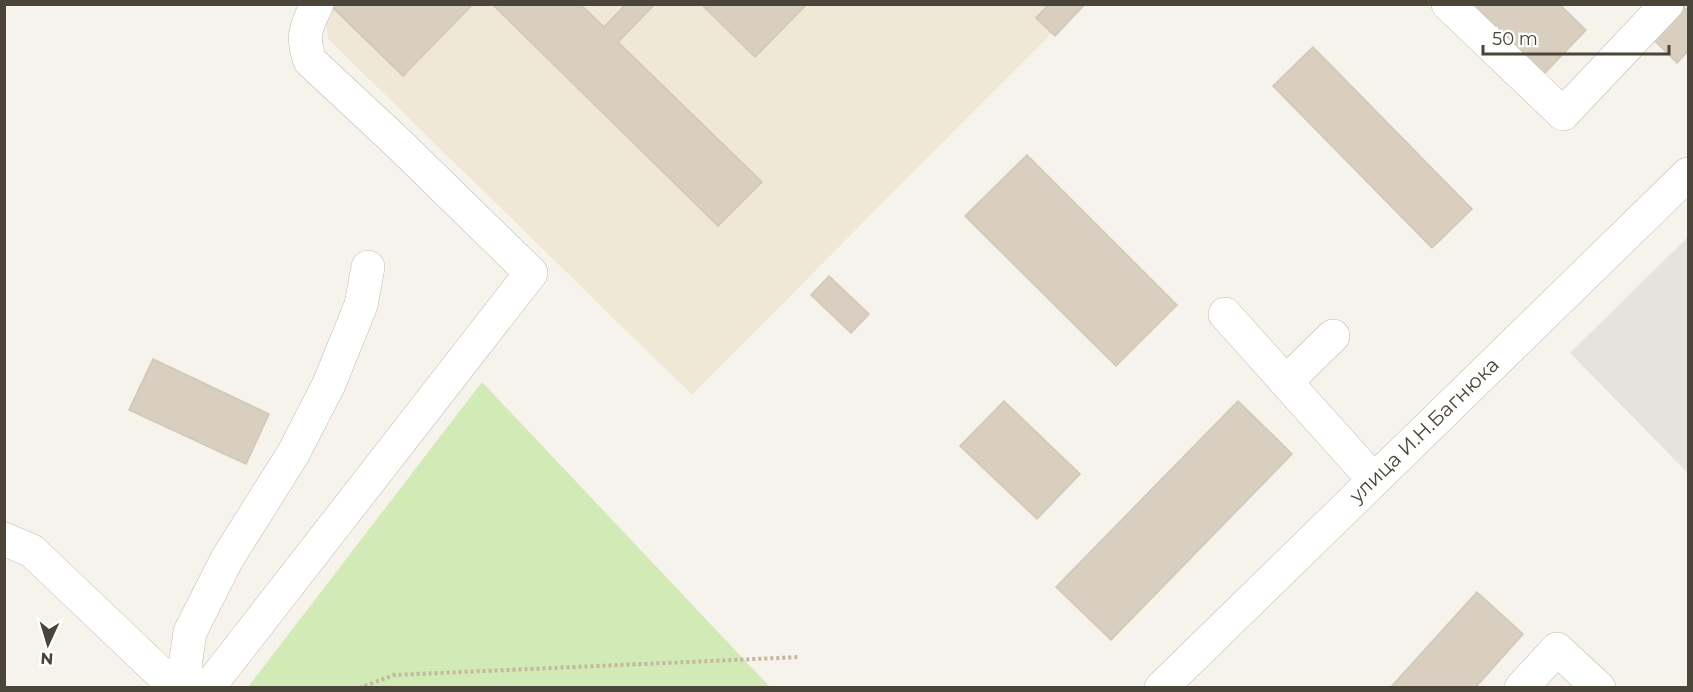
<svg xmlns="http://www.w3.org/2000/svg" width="1693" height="692" font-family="Montserrat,sans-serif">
  <rect width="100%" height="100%" fill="#f6f3ec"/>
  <polygon fill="#e6e2dd" points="1688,237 1688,473 1570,353"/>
  <polygon fill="#efe8d6" points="329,4 1079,5 692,395 329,40 324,19"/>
  <polygon fill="#d2eab5" points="482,382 770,687 248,687"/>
  <g fill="#d8cfc1" stroke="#d3c7b4" stroke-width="1.5">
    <polygon points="335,4 473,4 403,76 332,7"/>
    <polygon points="492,4 580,4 604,27 626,4 655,4 618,42 762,182 718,226"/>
    <polygon points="701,4 807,4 755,57"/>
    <polygon points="1049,4 1085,4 1055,36 1036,18"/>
    <polygon points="1471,4 1559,4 1586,30 1544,74"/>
    <polygon points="1682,5 1688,11 1688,51 1677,63 1651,37"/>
    <polygon points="1313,47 1472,209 1432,248 1273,86"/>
    <polygon points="1027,155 1177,305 1116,366 965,216"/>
    <polygon points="829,276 869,314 851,333 811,295"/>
    <polygon points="153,359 269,414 246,464 129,410"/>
    <polygon points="1004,401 1080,474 1037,519 960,446"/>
    <polygon points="1238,401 1292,454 1111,640 1056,587"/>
    <polygon points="1477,592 1523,634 1475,688 1390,688"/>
  </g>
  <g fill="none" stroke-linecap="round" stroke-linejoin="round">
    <g stroke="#c2bbae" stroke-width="34">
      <g id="minor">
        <polyline points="1448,4 1563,114 1667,4"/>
        <polyline points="1225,314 1373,479"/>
        <polyline points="1286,382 1333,336"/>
        <polyline points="4,539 32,551 176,688"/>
        <polyline points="190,688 185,666 190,632 227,559 293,454 329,384 361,305 368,267"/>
        <path d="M208 688 531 273 397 142 310 61C301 36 306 27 317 4"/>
        <polyline points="1161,688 1688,174"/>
        <polyline points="1521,688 1557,649 1599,688"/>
      </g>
    </g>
    <polyline stroke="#c4b79f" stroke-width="4" stroke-dasharray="3 3" stroke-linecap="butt" points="359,688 394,675 800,657"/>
    <use href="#minor" stroke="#fff" stroke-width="33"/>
  </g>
  <g text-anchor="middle" stroke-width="4.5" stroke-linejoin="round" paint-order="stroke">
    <g font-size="20" fill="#4b4439" stroke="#fff">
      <text transform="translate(1424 430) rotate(-44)" y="7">улица И.Н.Багнюка</text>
    </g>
  </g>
  <rect width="1693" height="692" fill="none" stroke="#4b4439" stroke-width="12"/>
  <g transform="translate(48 644) rotate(184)" stroke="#ffffff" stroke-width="4.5" paint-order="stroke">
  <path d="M0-4.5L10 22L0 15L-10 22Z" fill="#4b4439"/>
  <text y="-9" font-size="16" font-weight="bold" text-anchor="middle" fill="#4b4439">N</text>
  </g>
  <path d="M1483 45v9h186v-9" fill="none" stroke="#4b4439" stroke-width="3"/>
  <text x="1492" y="45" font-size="18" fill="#4b4439" stroke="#ffffff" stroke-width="4.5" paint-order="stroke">50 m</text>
</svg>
